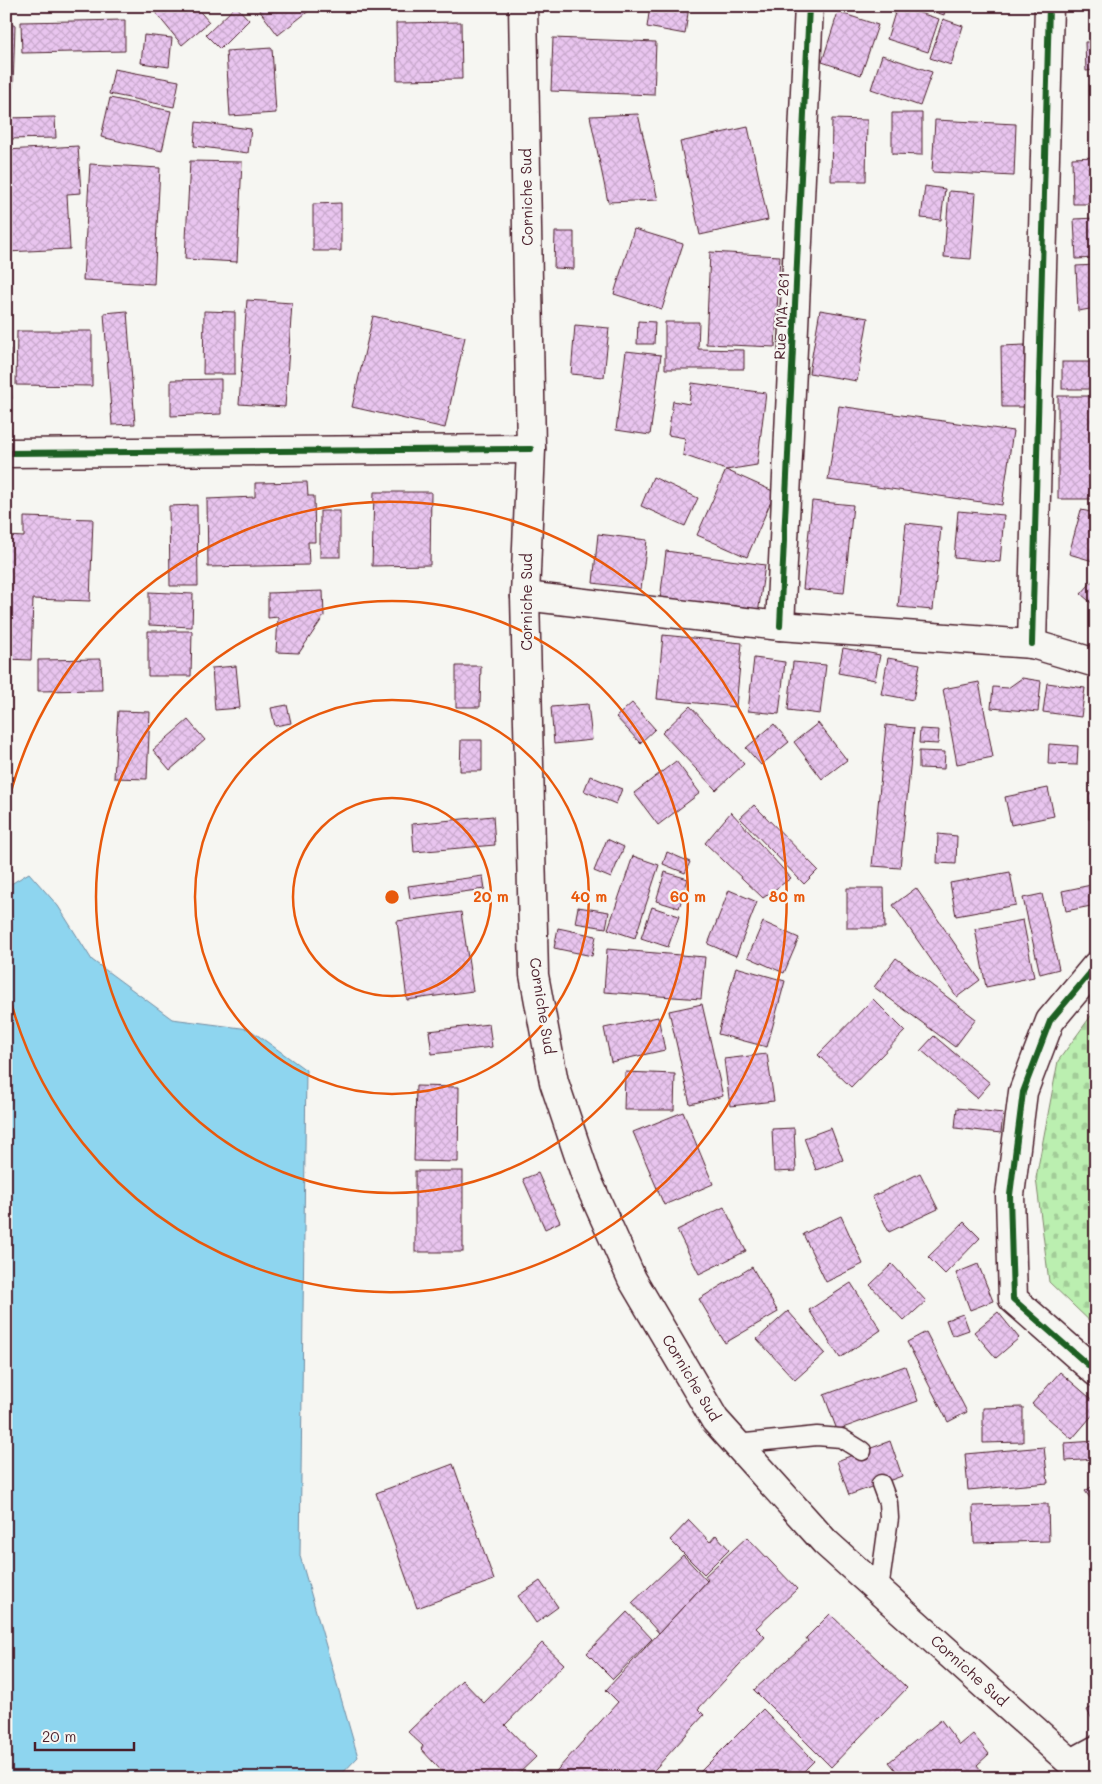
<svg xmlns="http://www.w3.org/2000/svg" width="1102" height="1784" font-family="Mali,sans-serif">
  <defs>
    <pattern id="cemetery-stones" width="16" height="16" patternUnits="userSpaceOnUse" patternTransform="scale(1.25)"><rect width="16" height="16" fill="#bbefb0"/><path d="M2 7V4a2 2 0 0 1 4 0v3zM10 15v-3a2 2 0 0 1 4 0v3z" fill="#a2cc98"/></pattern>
    <pattern id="building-cross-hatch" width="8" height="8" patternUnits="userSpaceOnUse" patternTransform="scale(1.25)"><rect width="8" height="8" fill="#e9c5ef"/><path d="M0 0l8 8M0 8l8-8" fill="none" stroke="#c9a9cd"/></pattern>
  </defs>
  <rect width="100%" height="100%" fill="#f6f6f2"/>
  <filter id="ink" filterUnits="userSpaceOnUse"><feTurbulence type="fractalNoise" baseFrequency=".02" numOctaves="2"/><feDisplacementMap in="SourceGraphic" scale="10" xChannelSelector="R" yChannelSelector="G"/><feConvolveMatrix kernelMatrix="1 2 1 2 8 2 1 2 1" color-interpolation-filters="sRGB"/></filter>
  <g filter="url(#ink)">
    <polygon fill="url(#cemetery-stones)" stroke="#82876e" points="1096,1009 1096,1327 1049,1282 1036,1178 1058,1061"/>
    <polygon fill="#8ed5ef" stroke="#738ca1" points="29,873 58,906 92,960 172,1019 249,1029 306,1070 300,1556 358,1757 338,1778 6,1778 6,887"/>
    <g fill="url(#building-cross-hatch)" stroke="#4a1f2b">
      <polygon points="150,6 195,6 209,22 182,45"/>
      <polygon points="236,6 249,20 220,49 206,35"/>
      <polygon points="256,6 315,6 278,35"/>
      <polygon points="650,6 689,6 685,34 647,27"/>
      <polygon points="897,6 939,19 928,52 887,39"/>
      <polygon points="918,6 946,6 944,15"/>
      <polygon points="838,12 878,25 861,75 822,62"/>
      <polygon points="943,19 963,26 951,65 930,58"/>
      <polygon points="125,20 125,51 22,53 21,22"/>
      <polygon points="461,22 462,79 397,80 396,23"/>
      <polygon points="6,25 15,25 13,88 6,88"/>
      <polygon points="144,35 172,38 169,67 141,63"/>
      <polygon points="553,38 656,42 654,95 551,91"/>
      <polygon points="1085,42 1096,42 1096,70 1086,71"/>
      <polygon points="272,48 276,113 230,116 226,51"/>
      <polygon points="882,55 932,72 920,106 871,89"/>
      <polygon points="114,69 179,81 174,107 109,94"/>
      <polygon points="1090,84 1096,84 1096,149 1092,149"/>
      <polygon points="110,98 171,111 162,151 101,137"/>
      <polygon points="892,113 922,113 922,155 892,154"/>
      <polygon points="638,114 658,200 608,202 590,116"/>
      <polygon points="55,117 56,138 6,139 6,118"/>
      <polygon points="832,119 867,120 866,181 831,181"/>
      <polygon points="935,120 1016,124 1014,176 932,172"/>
      <polygon points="196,122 251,129 248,153 194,146"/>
      <polygon points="748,127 768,220 700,235 680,142"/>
      <polygon points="78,146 81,193 67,194 70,249 6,252 6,150"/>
      <polygon points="1096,157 1096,204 1073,204 1072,158"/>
      <polygon points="190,161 242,162 237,262 185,259"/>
      <polygon points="90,164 160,168 154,284 83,280"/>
      <polygon points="925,186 945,189 941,220 921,218"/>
      <polygon points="949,191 976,193 971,259 944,257"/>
      <polygon points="341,203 341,251 313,251 313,204"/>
      <polygon points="1096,218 1096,258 1076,259 1074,219"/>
      <polygon points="634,229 683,244 662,309 614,294"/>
      <polygon points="555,232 574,232 574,269 554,268"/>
      <polygon points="710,252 780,256 775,347 706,344"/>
      <polygon points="1096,265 1096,308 1078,311 1076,266"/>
      <polygon points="247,300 292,303 285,407 239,404"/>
      <polygon points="820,310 868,318 857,381 809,373"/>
      <polygon points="127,311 135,424 112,425 104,313"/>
      <polygon points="204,311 235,312 235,374 203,374"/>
      <polygon points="373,316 465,337 445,428 352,407"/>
      <polygon points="638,321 655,322 654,344 637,344"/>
      <polygon points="665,322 699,322 698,349 744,350 744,369 665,369"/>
      <polygon points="575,325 609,328 604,377 571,374"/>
      <polygon points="17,331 92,331 92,386 16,385"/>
      <polygon points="1025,345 1026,407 1002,407 1001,346"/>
      <polygon points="6,349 10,349 12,399 6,399"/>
      <polygon points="626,351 661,355 650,435 616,430"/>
      <rect x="1062" y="362" width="34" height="27"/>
      <polygon points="221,379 221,414 171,416 171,380"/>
      <polygon points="692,383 766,393 757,465 726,470 683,455 685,438 668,435 673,401 689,404"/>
      <rect x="1058" y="396" width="38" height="103"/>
      <polygon points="839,406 1013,431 1002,505 828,480"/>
      <polygon points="6,407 10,407 11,433 6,433"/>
      <polygon points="726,470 775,492 747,557 697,535"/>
      <polygon points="653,477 698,498 685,526 641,506"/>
      <polygon points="307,482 308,496 314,496 315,542 308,542 309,565 208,567 207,499 255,497 255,483"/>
      <polygon points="374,492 431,492 430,565 372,566"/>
      <polygon points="812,501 853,505 844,593 803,589"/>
      <polygon points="197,505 198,586 170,586 169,506"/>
      <polygon points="1081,510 1096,513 1096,551 1093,561 1069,554"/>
      <rect x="320" y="511" width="20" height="46"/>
      <polygon points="958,511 1004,515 1000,562 954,558"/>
      <polygon points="24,517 93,519 90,601 33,599 31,660 6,659 6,536 24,537"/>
      <polygon points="906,523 941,527 933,610 898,607"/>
      <polygon points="598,534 647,540 641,589 593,583"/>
      <polygon points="666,551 765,565 758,614 660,600"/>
      <polygon points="1096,577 1096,607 1081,594"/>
      <polygon points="323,591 324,616 299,653 276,652 278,617 268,618 268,593"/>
      <polygon points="149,592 193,594 192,627 149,625"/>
      <polygon points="148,631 192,631 191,676 148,676"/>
      <polygon points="663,635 742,643 736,707 657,699"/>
      <polygon points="843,648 880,655 875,680 838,673"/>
      <polygon points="754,658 785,662 779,714 748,711"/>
      <polygon points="888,658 920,664 913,700 881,694"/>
      <polygon points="101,659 102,690 38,691 38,660"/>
      <polygon points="793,662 826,665 820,714 788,710"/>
      <polygon points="236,666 240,708 215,710 212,668"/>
      <polygon points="456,666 481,666 480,707 456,707"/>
      <polygon points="1022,678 1041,681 1038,712 991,708 993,687 1008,688"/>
      <polygon points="979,682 993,757 957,764 943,689"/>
      <polygon points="1047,683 1085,688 1081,717 1043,712"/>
      <polygon points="632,703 655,729 640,743 616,717"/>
      <polygon points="588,704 592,740 554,744 551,707"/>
      <polygon points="287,705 291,723 275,726 271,708"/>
      <polygon points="690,706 744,764 716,790 662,733"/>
      <polygon points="118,711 150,712 147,779 114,778"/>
      <polygon points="1096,714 1096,749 1092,749"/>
      <polygon points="188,720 205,740 170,770 153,750"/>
      <polygon points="818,723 847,760 822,779 794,742"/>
      <polygon points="774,724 789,742 761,765 746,748"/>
      <polygon points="886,725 914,728 900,868 872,866"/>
      <polygon points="920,729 939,730 938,744 919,743"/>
      <polygon points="461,740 482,740 482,771 460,771"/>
      <polygon points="1049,744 1078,746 1077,765 1048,764"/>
      <polygon points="919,751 945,752 944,769 919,768"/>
      <polygon points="676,761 700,793 658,825 634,793"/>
      <polygon points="590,776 622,789 616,804 584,791"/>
      <polygon points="1048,788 1054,816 1011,825 1005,797"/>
      <rect x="1089" y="794" width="7" height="25"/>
      <polygon points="754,805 818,870 804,884 740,818"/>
      <polygon points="731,812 791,878 763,898 705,843"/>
      <polygon points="493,816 495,845 414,852 412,824"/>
      <polygon points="938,834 957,836 956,864 937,863"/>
      <polygon points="607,839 624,847 611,878 594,871"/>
      <polygon points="667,852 690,862 685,873 663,864"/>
      <polygon points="633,856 659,865 635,938 608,929"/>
      <polygon points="665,872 688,879 679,908 656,901"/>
      <polygon points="1010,872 1016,905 956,916 950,883"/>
      <polygon points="483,876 485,889 410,899 408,886"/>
      <polygon points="1096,884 1096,905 1066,911 1062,891"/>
      <polygon points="847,888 884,888 885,928 847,928"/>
      <polygon points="916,888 980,980 957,997 893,905"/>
      <polygon points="729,890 757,902 736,956 708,944"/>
      <polygon points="1042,894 1059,969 1040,974 1023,898"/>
      <polygon points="578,907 609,912 606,928 575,923"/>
      <polygon points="652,907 679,916 668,947 641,938"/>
      <polygon points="461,912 473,991 407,1000 397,921"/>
      <polygon points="1023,920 1034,977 986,987 975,929"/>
      <polygon points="763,922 799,938 784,973 748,957"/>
      <polygon points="558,928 596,936 592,956 554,948"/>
      <polygon points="607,949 705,957 701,999 604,992"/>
      <polygon points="896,958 976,1019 955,1047 874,987"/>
      <polygon points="736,967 785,981 767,1047 718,1034"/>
      <polygon points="873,999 905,1031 851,1087 818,1055"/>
      <polygon points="702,1004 723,1096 690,1104 669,1011"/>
      <polygon points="658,1017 665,1050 611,1062 604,1028"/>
      <polygon points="489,1024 492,1047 432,1054 429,1031"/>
      <polygon points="934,1036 990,1083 977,1098 921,1050"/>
      <polygon points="767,1054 774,1101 730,1106 724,1059"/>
      <polygon points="625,1072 675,1074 674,1110 624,1110"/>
      <polygon points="416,1086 459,1087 458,1162 414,1161"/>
      <polygon points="957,1108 1003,1113 1001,1133 955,1128"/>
      <polygon points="683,1112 713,1184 664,1205 633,1132"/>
      <polygon points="794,1128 796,1171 774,1172 772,1129"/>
      <polygon points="831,1128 843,1160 816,1170 804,1138"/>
      <rect x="415" y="1171" width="48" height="81"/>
      <polygon points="538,1173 560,1222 545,1229 523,1179"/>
      <polygon points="920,1173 938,1209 889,1232 872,1197"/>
      <polygon points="724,1207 746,1251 699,1274 677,1230"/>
      <polygon points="841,1216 863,1264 826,1282 803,1234"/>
      <polygon points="964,1222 980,1238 945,1274 928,1257"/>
      <polygon points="892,1264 926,1301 904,1321 870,1285"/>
      <polygon points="978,1264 993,1301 970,1310 956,1273"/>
      <polygon points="752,1267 778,1312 725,1343 699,1299"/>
      <polygon points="851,1283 881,1330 840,1358 809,1310"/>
      <polygon points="788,1311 825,1353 795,1380 757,1339"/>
      <polygon points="998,1312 1019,1338 996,1358 974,1332"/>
      <polygon points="963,1314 969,1330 952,1336 946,1320"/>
      <polygon points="926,1332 967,1412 948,1422 907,1342"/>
      <polygon points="905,1366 918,1401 837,1430 824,1395"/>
      <polygon points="1060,1372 1096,1403 1096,1411 1072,1439 1032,1404"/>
      <polygon points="1023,1407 1023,1442 983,1443 983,1408"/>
      <polygon points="890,1441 902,1476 849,1495 837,1461"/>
      <polygon points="1096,1441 1096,1459 1066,1461 1065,1443"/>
      <polygon points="1044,1447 1048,1483 968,1490 965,1454"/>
      <polygon points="453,1464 494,1580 417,1608 376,1493"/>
      <polygon points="1096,1484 1096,1506 1085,1491"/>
      <polygon points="1048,1504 1049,1541 974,1543 973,1506"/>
      <polygon points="689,1520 710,1542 716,1535 729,1549 704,1574 670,1540"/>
      <polygon points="747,1537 797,1589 756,1628 765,1637 698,1709 704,1715 647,1778 550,1778 618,1702 606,1690 708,1580 705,1576"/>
      <polygon points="683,1555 707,1581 659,1633 632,1603"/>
      <polygon points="540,1581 558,1607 536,1623 518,1596"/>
      <polygon points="627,1612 652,1639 613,1679 587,1653"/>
      <polygon points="830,1614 907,1688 831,1767 754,1690 808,1641 806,1638"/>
      <polygon points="542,1643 564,1664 505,1725 536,1757 514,1778 448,1778 421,1749 423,1746 408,1732 462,1680 484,1703"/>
      <polygon points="1096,1705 1096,1726 1087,1710"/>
      <polygon points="763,1709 814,1761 797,1778 694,1778"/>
      <polygon points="941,1720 960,1745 973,1734 989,1754 977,1765 987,1778 902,1778 889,1762"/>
    </g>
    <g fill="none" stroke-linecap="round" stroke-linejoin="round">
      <g stroke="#4a1f2b" stroke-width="21">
        <g id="service">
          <polyline points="736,1444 817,1436 841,1438 862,1451"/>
          <polyline points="879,1590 889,1518 888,1503 881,1484"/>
        </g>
      </g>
      <g stroke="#4a1f2b" stroke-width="31">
        <g id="minor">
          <polyline points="6,453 531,449"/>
          <polyline points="525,596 780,626 1032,644 1096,663"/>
          <polyline points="780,626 809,6"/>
          <polyline points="1032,644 1049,6"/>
          <polyline points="1096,966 1050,1021 1023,1092 1010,1195 1013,1299 1096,1372"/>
          <polyline points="1072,1763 1096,1750"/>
        </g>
      </g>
      <g stroke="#4a1f2b" stroke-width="31">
        <polyline id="secondary" points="523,6 531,449 525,596 534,975 554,1082 586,1177 632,1279 715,1420 825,1542 1088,1778"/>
      </g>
      <use href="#service" stroke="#f6f6f2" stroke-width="18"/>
      <use href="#minor" stroke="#f6f6f2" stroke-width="28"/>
      <use href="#secondary" stroke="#f6f6f2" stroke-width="28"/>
      <g stroke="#f6f6f2" stroke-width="9">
        <g id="cycleway">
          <polyline points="6,453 531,449"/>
          <polyline points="780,626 809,6"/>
          <polyline points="1032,644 1049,6"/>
          <polyline points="1096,966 1050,1021 1023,1092 1010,1195 1013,1299 1096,1372"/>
        </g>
      </g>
      <use href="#cycleway" stroke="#1b5e20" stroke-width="6"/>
    </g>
  </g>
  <g fill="none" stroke="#e8590c" stroke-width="2.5">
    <circle cx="392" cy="897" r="99"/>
    <circle cx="392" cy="897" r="197"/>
    <circle cx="392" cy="897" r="296"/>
    <path d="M6 812A395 395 0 1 1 6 982"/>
  </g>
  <g text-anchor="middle" stroke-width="4.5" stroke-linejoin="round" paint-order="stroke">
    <g font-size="15" fill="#4a1f2b" stroke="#f6f6f2">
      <text transform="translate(527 197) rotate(-91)" y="5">Corniche Sud</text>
      <text transform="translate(782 316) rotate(-87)" y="5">Rue MA. 261</text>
      <text transform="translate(527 602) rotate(-90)" y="5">Corniche Sud</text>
      <text transform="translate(542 1006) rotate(81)" y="5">Corniche Sud</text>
      <text transform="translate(691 1378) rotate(59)" y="5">Corniche Sud</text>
      <text transform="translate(969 1671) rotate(42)" y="5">Corniche Sud</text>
    </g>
  </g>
  <circle cx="392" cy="897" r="8" fill="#e8590c" stroke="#f6f6f2" stroke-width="2.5"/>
  <g font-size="15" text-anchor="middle" font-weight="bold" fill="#e8590c" stroke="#f6f6f2" stroke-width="4.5" stroke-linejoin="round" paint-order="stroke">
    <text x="491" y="902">20 m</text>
    <text x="589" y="902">40 m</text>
    <text x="688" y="902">60 m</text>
    <text x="787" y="902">80 m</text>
  </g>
  <rect width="1102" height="1784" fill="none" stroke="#f6f6f2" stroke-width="25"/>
  <rect x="12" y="12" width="1077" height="1759" fill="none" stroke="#4a1f2b" stroke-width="2" filter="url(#ink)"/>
  <path d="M35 1742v8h99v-8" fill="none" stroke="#4a1f2b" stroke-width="2.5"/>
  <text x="42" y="1742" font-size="15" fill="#4a1f2b" stroke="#f6f6f2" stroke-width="4" paint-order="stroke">20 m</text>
</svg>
